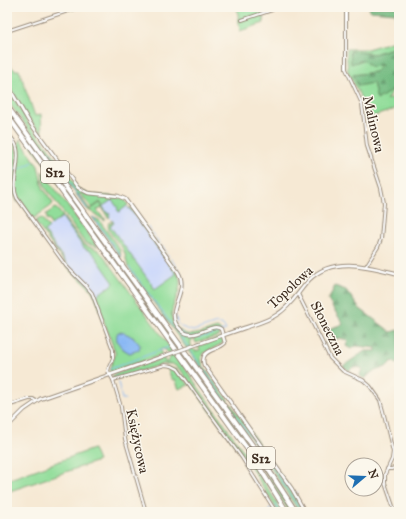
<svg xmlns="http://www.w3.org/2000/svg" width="406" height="519" font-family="'IM FELL Great Primer',serif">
  <defs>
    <pattern id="forest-firs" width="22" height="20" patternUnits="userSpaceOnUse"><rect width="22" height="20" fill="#74bc82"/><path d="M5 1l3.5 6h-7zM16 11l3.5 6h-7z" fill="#60996a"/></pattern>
  </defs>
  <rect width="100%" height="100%" fill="#fbf7ec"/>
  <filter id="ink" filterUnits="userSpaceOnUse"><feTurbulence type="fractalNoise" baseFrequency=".025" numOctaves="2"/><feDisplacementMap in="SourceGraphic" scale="8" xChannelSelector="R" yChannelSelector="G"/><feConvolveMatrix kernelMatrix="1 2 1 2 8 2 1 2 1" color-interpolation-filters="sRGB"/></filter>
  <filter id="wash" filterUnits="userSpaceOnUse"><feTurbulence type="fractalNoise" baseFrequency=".012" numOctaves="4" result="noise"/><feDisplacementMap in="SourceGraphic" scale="16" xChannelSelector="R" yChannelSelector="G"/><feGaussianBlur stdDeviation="0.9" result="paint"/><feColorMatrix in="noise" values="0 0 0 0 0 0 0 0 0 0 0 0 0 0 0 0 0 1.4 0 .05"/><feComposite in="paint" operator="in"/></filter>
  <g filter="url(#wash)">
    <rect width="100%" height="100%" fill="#f6e9d4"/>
    <g fill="#cfdafa">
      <polygon points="105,197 127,205 128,208 130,209 135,216 176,274 155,289 110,226 114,223 99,202"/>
      <polygon points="62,217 84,248 93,253 114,283 96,296 87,283 72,270 44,230"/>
    </g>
    <g fill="#91dd9a" stroke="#66845c" fill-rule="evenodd">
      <polygon points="237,7 261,7 264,23 240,31"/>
      <polygon points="395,36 399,37 399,46 374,54 350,51 363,60 383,65 375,72 353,75 373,82 377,99 395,88 386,100 399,96 399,108 365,119 360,96 348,72 346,49 367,49 394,41"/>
      <polygon points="7,63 15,70 19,70 35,116 41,114 42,133 40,132 38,128 36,128 30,119 27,117 7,82"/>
      <polygon points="7,87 29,124 47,146 78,189 88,194 118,197 124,199 128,204 127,206 119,212 117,209 118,208 112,200 103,206 100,202 92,208 80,193 79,195 90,210 100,203 108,214 110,213 109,215 110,217 108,218 102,207 97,210 104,219 105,218 105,221 87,209 7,100"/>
      <path d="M7 109 194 368 193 369 195 370C229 417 263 463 293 512H289L251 450 7 112Z"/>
      <polygon points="7,134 14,143 17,152 14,187 14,192 18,203 13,192 12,194 7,186"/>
      <polygon points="20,139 38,166 43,188 53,203 51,206 34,218 32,218 16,193 19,151 18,145"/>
      <polygon points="42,171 98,247 85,243 45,187"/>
      <path d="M55 208 58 210 84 245 98 250 104 256 173 351 168 353 166 350 162 349 160 350 162 355 112 372H110C108 365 116 360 115 352L95 296 90 288 70 270 36 223 37 220 41 218 44 220V222L49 227 44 231C53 243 61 257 71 269 79 278 92 283 96 296L114 283 93 253 84 248 62 217 51 225 49 219 47 220 46 214ZM120 332 135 338 130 353 123 349 117 341Z"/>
      <path d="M128 208H131L178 274C187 292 162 310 176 327 188 341 202 332 217 328L219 329 221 332 219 336 196 343 194 338 191 341C190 345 192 348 195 351L200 350 198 346 220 338 223 339V343L204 353 201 358 203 366 228 400 226 403 128 267C126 261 126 255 123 249 118 241 105 231 109 222L111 224 112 222V220L114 223 110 226 155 289 176 274 130 209Z"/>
      <polygon points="92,217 99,220 120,250 121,258"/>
      <path d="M175 354 256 469 283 512H278L249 464 180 369 172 364H163L117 378H112L113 375 164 358 165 362C169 362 170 359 170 356Z"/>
      <polygon points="167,367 177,370 189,385 179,389 175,379 172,380"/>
      <polygon points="229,404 231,404 295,496 303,512 299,512 260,451 228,408 228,406"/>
      <polygon points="93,449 98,461 7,492 7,480"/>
    </g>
    <g fill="url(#forest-firs)" stroke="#587350">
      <polygon points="369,7 399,7 399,37 395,36 396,13 370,11"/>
      <polygon points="399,46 399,80 395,88 377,100 373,83 358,86 353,75 375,72 382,65 371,67 363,60 351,64 350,51 374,54"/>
      <polygon points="335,286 346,290 359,308 391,332 399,330 399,363 397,364 392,361 386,367 372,372 365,379 360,376 362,368 353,367 349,371 343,366 365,351 376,351 376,348 356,346 351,349 346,346 348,340 339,338 326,344 331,328 343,324 328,300"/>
    </g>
    <path fill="#89b8f4" stroke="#627189" d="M118 332C127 332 135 338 140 345L139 350 130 353C123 350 113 341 118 332Z"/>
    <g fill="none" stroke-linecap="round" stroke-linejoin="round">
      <g stroke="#89b8f4" stroke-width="1">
        <polyline points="49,151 87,209"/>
        <polyline points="13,170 18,170 33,162"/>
        <polyline points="93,217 121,257"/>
        <polyline points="148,227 155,236"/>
        <polyline points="156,238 161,245"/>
        <polyline points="163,247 166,252"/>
        <polyline points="167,254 169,256"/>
        <polyline points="171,259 179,270"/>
        <polyline points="129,267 186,344 226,402"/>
        <polyline points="180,272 184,281"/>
        <polyline points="184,287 184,283"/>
        <polyline points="180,296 183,290"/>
        <polyline points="175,315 177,322"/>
        <polyline points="178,324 179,325"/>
        <path d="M178 330C180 332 182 335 185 336 197 341 215 333 226 330L223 325 217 323 193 331 181 327"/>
        <polyline points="182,342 186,336"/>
        <polyline points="110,369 169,347"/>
        <polyline points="116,376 116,378"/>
        <polyline points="118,382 122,399 125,399"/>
        <path d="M229 406C253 441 280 474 301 512"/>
        <polyline points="296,493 298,492"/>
        <polyline points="276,505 280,512"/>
        <polyline points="268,512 271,507"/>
      </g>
    </g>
  </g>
  <g filter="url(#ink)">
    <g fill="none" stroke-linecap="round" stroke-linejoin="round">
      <g stroke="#988a79" stroke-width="4">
        <g id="minor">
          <polyline points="346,7 346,69 362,104 367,146 381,188 384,203 381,239 378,247 366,266"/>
          <polyline points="242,20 272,10"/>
          <polyline points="7,31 80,7"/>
          <path d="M7 133C11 137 16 142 17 148 21 164 10 183 17 198L66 266 86 286 92 293 113 350V358L109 367 108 371 113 380 121 407 125 439 146 512"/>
          <polyline points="298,294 330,358 343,371 363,380 370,386 380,400 383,411 393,452 392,459 385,474 385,483 395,512"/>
          <polyline points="113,380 165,365 172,366 178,369 242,458 276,512"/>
          <polyline points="7,406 29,399 33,399 36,401"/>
          <polyline points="387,469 391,469 399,467"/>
        </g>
      </g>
      <g stroke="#988a79" stroke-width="4.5">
        <g id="tertiary">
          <path d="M7 84 28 120 78 188 88 193 118 196 125 199 178 272C191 292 161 312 181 330 195 343 211 321 221 329L225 343C218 351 199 349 204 365L292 489 305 512"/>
          <path d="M198 344C213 339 229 333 244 328 256 324 268 321 278 314 291 306 299 291 309 280 333 255 371 267 399 274"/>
          <polyline points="7,427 24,410 40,399 161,357"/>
        </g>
      </g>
      <g stroke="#988a79" stroke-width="6">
        <g id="motorway">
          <polyline points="7,106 255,449 296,512"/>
          <polyline points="7,115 251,454 287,512"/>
        </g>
      </g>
      <use href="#minor" stroke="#fff" stroke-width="2"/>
      <use href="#tertiary" stroke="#fff" stroke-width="2.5"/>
      <use href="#motorway" stroke="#fff" stroke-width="4"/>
      <g stroke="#988a79" stroke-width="4.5" stroke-linecap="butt">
        <polyline id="tertiary-bridge" points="161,357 198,344"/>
      </g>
      <use href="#tertiary-bridge" stroke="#fff" stroke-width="2.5"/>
    </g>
  </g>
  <g text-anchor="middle" stroke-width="3" stroke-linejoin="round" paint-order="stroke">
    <g fill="#fbf7ec" stroke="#75685c" stroke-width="1">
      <rect x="41" y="161" width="28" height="22" rx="3"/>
      <rect x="247" y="447" width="28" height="22" rx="3"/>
    </g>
    <g font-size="13" font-weight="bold" fill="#3b2a1e">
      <text x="55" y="177">S12</text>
      <text x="261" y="463">S12</text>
    </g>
    <g font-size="14" fill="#3b2a1e" stroke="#fbf7ec">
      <text transform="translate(374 124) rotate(77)" y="5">Malinowa</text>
      <text transform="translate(290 287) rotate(-43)" y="5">Topolowa</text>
      <text transform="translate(328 328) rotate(63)" y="5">Słoneczna</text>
      <text transform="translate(138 441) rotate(78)" y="5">Księżycowa</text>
    </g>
  </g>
  <rect width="406" height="519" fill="none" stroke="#fbf7ec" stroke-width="24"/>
  <g transform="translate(364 477) rotate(71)"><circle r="19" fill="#fbf7ec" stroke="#aea59a"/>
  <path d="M0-3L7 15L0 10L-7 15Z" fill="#1f6fb2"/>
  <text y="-6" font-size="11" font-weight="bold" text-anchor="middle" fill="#3b2a1e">N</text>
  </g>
</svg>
